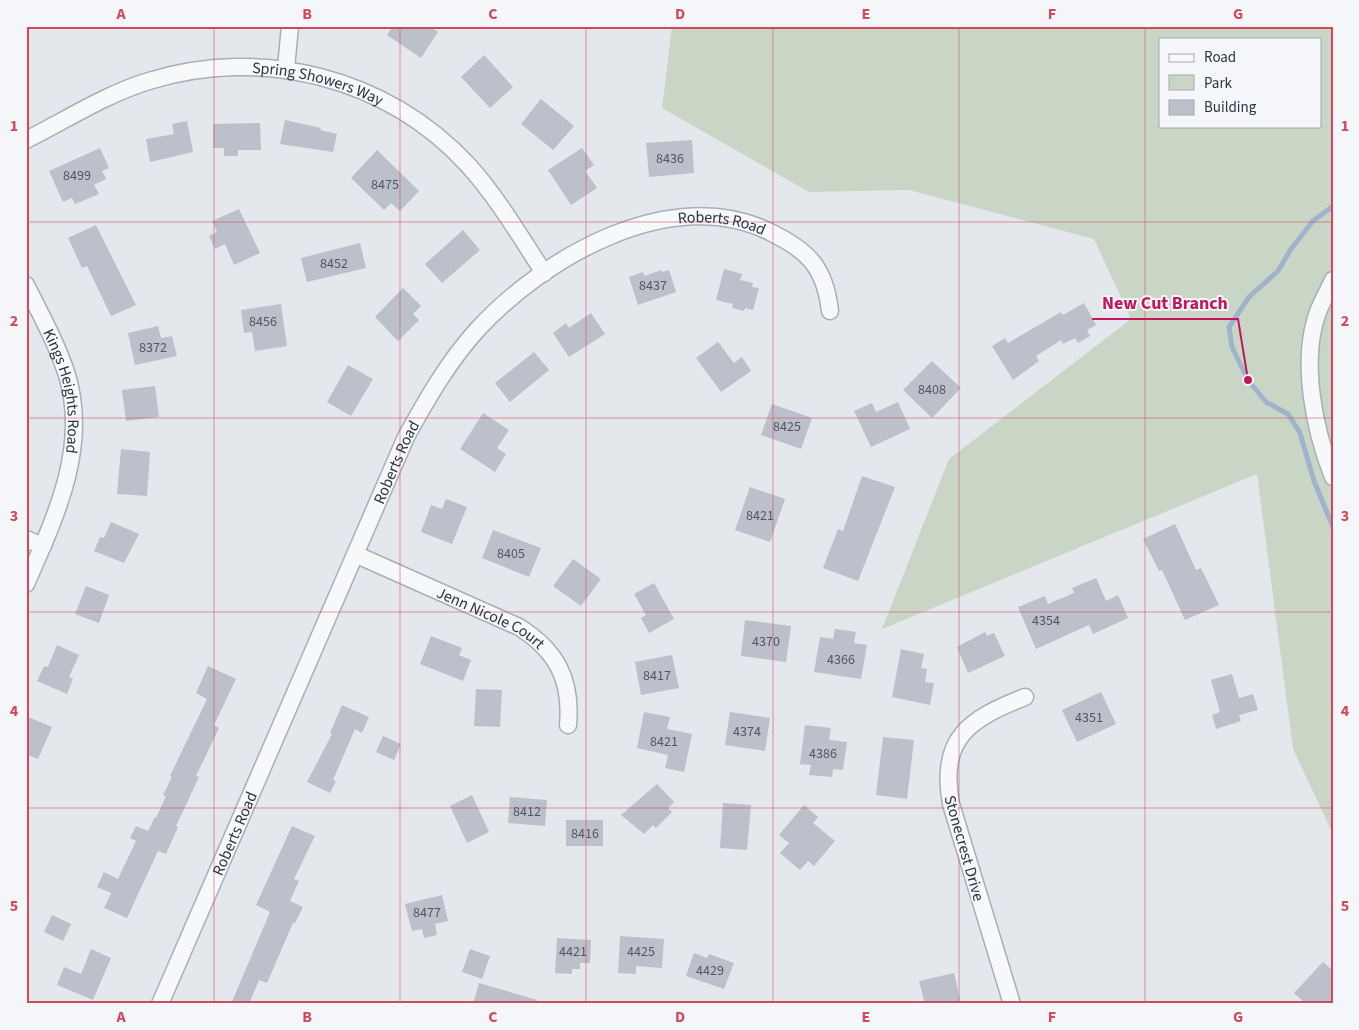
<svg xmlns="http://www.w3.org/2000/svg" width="1359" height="1030" font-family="'Source Sans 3',sans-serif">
  <rect width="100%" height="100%" fill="#e4e7ec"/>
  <path fill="#c9d6c5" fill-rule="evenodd" d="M672 26H1333V834L1293 749 1257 474 882 629 949 459 1131 319 1094 239 909 190 809 192 662 108ZM1160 39H1320V126H1160Z"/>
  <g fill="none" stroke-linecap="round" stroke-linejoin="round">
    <polyline stroke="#9fb4cc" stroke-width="5" points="1333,206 1313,221 1291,249 1278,271 1249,297 1229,327 1232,347 1248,380 1266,402 1288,414 1300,433 1314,481 1333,527"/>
  </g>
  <g fill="#bbc0ca">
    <polygon points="393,26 429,26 438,32 421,58 387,35"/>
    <polygon points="484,55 513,87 490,108 461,77"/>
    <polygon points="541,99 574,126 553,150 521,124"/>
    <polygon points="285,120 321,128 320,130 337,134 333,152 280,144"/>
    <polygon points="187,121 193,152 150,162 146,139 174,134 172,124"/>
    <polygon points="260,123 261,150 238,150 238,156 224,156 224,148 213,148 213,124"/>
    <polygon points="692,140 694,173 649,177 646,143"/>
    <polygon points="100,148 109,168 102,171 106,179 94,185 99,194 75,204 72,198 63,202 49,171"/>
    <polygon points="582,148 594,165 585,171 597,188 571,205 548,170"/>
    <polygon points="377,150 419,191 400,211 391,203 384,210 351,178"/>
    <polygon points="239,209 260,253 234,265 225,244 215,249 209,236 217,232 212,221"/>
    <polygon points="96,225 136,305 111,316 87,266 82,268 68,238"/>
    <polygon points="463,230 480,250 442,283 425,264"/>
    <polygon points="360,243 366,268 307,282 301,258"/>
    <polygon points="724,269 742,274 740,280 753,283 752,287 759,288 753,310 745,308 744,311 732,308 733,304 716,300"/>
    <polygon points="662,270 662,272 669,270 676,292 638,305 629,277 643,272 644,276"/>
    <polygon points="403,288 421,306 413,314 419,320 398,341 375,317"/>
    <polygon points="1084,303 1096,325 1087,330 1090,336 1078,343 1075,338 1063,344 1061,340 1036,356 1039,361 1013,380 992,346 1005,338 1008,343 1061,312 1063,315"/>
    <polygon points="281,304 287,346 255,351 252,332 244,333 241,310"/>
    <polygon points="591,313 605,334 569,357 553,333 566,323 569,328"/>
    <polygon points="158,326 161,338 172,336 177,356 135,365 128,333"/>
    <polygon points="718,342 734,363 742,357 751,371 721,392 696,358"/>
    <polygon points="534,352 549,370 510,402 495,383"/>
    <polygon points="932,361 961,388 932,418 903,390"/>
    <polygon points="348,365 373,379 351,416 327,402"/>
    <polygon points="155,386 159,417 126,421 122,390"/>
    <polygon points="898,402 910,429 871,447 854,411 872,403 876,412"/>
    <polygon points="772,404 812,418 801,449 761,435"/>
    <polygon points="483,413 509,430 497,448 506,454 495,472 460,449"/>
    <polygon points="121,449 150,452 147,496 117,494"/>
    <polygon points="862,476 895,487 858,581 823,568 838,529 843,531"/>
    <polygon points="750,487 785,499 770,542 735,530"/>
    <polygon points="446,499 467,507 452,544 421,532 431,505 442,509"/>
    <polygon points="111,522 139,534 124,563 94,551 100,537 104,538"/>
    <polygon points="1175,524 1196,570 1201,568 1219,605 1185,620 1162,570 1159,571 1143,539"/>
    <polygon points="493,530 541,548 529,577 482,558"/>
    <polygon points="573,559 601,579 581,606 553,586"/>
    <polygon points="1096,578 1106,601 1118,595 1128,618 1093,634 1089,625 1036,649 1018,607 1045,596 1048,604 1074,593 1072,588"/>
    <polygon points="654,583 674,619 649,633 641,618 646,615 634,594"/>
    <polygon points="86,586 109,595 99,623 75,614"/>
    <polygon points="745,620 791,626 786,662 741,656"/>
    <polygon points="835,629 856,632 854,643 867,645 861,679 814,672 820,637 833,639"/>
    <polygon points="985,632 987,636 994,633 1005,656 968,673 957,647"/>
    <polygon points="431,636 462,648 459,655 471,660 463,681 420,664"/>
    <polygon points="57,645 79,655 69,677 73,679 67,694 37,681 44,666 48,667"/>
    <polygon points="901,649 924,654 921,668 927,669 925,682 934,683 930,705 892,697"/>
    <polygon points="672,655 679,688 641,695 635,662"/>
    <polygon points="208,666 236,679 214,725 219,728 196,776 199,777 176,826 178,827 166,854 158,851 127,918 104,908 111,893 97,887 104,872 118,879 136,841 130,838 136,826 148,831 155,817 156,818 166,796 163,795 172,777 170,776 207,699 196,693"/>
    <polygon points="1232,674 1239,698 1253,694 1258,710 1239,715 1241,721 1216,729 1212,715 1220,712 1211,680"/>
    <polygon points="476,689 502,690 500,727 474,726"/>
    <polygon points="1101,692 1116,724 1077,742 1062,710"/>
    <polygon points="342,705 369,717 362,733 355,729 333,780 336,781 330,793 307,782 332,734 330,733"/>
    <polygon points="644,712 670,717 667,729 692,734 684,772 665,768 668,755 637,748"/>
    <polygon points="730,712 770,718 765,751 725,745"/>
    <polygon points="26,716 52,727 38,759 26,754"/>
    <polygon points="805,725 831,728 829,740 847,742 843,770 833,769 832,777 809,775 811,765 800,764"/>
    <polygon points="383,736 401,744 394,760 376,752"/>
    <polygon points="883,737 914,740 907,799 876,795"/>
    <polygon points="657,784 674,802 668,808 672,812 656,828 653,825 644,834 621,815"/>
    <polygon points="472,795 489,832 467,843 450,806"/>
    <polygon points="510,797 547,800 545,826 508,823"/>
    <polygon points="723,803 751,805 747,850 720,848"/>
    <polygon points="804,805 818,817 813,823 835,841 814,866 808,861 800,870 780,853 789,843 779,835"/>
    <rect x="566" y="820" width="37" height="26"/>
    <polygon points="292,826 315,836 294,879 299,881 290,901 303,907 295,923 293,923 267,983 259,980 249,1004 231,1004 270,912 256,905"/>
    <polygon points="442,895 448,921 435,924 437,935 424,938 422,929 412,931 405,904"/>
    <polygon points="52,915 71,924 63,941 44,932"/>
    <polygon points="620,936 664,939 662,968 636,966 636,974 618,973"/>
    <polygon points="557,938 591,940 590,963 580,963 580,969 572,969 572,974 555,973"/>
    <polygon points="91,949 111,958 93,1000 57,985 64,967 81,974"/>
    <polygon points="470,949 490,956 482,979 462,972"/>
    <polygon points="694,953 707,958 709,954 734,963 724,989 686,976"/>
    <polygon points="1323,962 1333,971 1333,1004 1306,1004 1294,993"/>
    <polygon points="954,973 961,1004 925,1004 919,981"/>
    <polygon points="479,983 537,1000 537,1004 473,1004"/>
  </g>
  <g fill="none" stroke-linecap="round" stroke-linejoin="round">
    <g stroke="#a9aeb7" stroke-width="19">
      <g id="minor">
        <polyline points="286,68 290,26"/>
        <path id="s1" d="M26 140C66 120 106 94 149 81 261 46 387 77 468 165 497 197 520 236 544 273"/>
        <path d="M1333 280C1328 291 1322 301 1318 312 1300 360 1314 429 1333 477"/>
        <path id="s2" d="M26 285C41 315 57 344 67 375 89 448 55 518 26 584"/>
        <polyline points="26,539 43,546"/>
        <path id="s3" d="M357 555 519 627C557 651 572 680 568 725"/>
        <path id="s4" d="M160 1004 406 437C427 399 448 362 477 330 544 257 672 183 770 232 809 251 825 268 830 311"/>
        <path d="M1012 1004 951 804C939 738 969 719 1025 697"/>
      </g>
    </g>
    <use href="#minor" stroke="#f7f8fa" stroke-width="16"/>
  </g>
  <path fill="none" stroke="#d1495b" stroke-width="1" stroke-opacity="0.55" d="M214 26V1004M400 26V1004M586 26V1004M773 26V1004M959 26V1004M1145 26V1004M26 222H1333M26 418H1333M26 612H1333M26 808H1333"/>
  <g text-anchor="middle" stroke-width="4" stroke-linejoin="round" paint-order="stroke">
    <g font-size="14" fill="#4f5766">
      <text x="670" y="163">8436</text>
      <text x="77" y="180">8499</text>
      <text x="385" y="189">8475</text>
      <text x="334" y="268">8452</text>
      <text x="653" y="290">8437</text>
      <text x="263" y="326">8456</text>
      <text x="153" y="352">8372</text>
      <text x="932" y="394">8408</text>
      <text x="787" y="431">8425</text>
      <text x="760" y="520">8421</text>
      <text x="511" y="558">8405</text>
      <text x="1046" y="625">4354</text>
      <text x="766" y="646">4370</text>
      <text x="841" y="664">4366</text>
      <text x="657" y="680">8417</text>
      <text x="1089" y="722">4351</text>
      <text x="747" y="736">4374</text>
      <text x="664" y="746">8421</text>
      <text x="823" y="758">4386</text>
      <text x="527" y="816">8412</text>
      <text x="585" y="838">8416</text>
      <text x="427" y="917">8477</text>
      <text x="573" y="956">4421</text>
      <text x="641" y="956">4425</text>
      <text x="710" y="975">4429</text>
    </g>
    <g font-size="16" fill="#2b3445" stroke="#f4f6f9">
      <text dy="6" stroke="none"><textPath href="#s1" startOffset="309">Spring Showers Way</textPath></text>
      <text dy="6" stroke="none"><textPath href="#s4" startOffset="1026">Roberts Road</textPath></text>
      <text dy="6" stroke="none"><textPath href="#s2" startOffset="114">Kings Heights Road</textPath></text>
      <text dy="6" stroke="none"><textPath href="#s4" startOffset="591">Roberts Road</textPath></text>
      <text dy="6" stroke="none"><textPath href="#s3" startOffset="148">Jenn Nicole Court</textPath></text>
      <text dy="6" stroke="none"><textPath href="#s4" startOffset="186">Roberts Road</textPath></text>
      <text transform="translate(965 848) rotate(74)" y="6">Stonecrest Drive</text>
    </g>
  </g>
  <path fill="none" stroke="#c2185b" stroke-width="2" d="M1248 380L1238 319H1092"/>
  <circle fill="#c2185b" stroke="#f4f6f9" stroke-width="2" cx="1248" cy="380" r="5"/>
  <g font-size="18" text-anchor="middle" font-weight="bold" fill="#c2185b" stroke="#f4f6f9" stroke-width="4" stroke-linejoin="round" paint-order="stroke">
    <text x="1165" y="309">New Cut Branch</text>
  </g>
  <rect width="1359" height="1030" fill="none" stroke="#f4f6f9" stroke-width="55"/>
  <rect x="1159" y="38" width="162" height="90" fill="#f4f6f9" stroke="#a4a8b1"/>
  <rect x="1169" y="54" width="25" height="8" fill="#f7f8fa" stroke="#a4a8b1"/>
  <text x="1204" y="62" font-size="15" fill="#2b3445">Road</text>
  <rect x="1169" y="75" width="25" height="15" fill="#c9d6c5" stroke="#a4a8b1"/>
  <text x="1204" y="88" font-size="15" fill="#2b3445">Park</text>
  <rect x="1169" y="100" width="25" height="15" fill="#bbc0ca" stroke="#a4a8b1"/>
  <text x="1204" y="112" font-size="15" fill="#2b3445">Building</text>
  <rect x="28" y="28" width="1304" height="974" fill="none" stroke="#d1495b" stroke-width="2"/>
  <g font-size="16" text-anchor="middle" font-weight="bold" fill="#d1495b">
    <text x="121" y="19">A</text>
    <text x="307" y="19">B</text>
    <text x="493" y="19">C</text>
    <text x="680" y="19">D</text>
    <text x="866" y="19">E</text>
    <text x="1052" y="19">F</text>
    <text x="1238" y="19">G</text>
    <text x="14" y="131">1</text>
    <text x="1345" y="131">1</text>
    <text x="14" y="326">2</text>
    <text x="1345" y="326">2</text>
    <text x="14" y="521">3</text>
    <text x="1345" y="521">3</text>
    <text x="14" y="716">4</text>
    <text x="1345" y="716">4</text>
    <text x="14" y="911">5</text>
    <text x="1345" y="911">5</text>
    <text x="121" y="1022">A</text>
    <text x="307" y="1022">B</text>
    <text x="493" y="1022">C</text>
    <text x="680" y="1022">D</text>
    <text x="866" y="1022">E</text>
    <text x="1052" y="1022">F</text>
    <text x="1238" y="1022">G</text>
  </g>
</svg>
